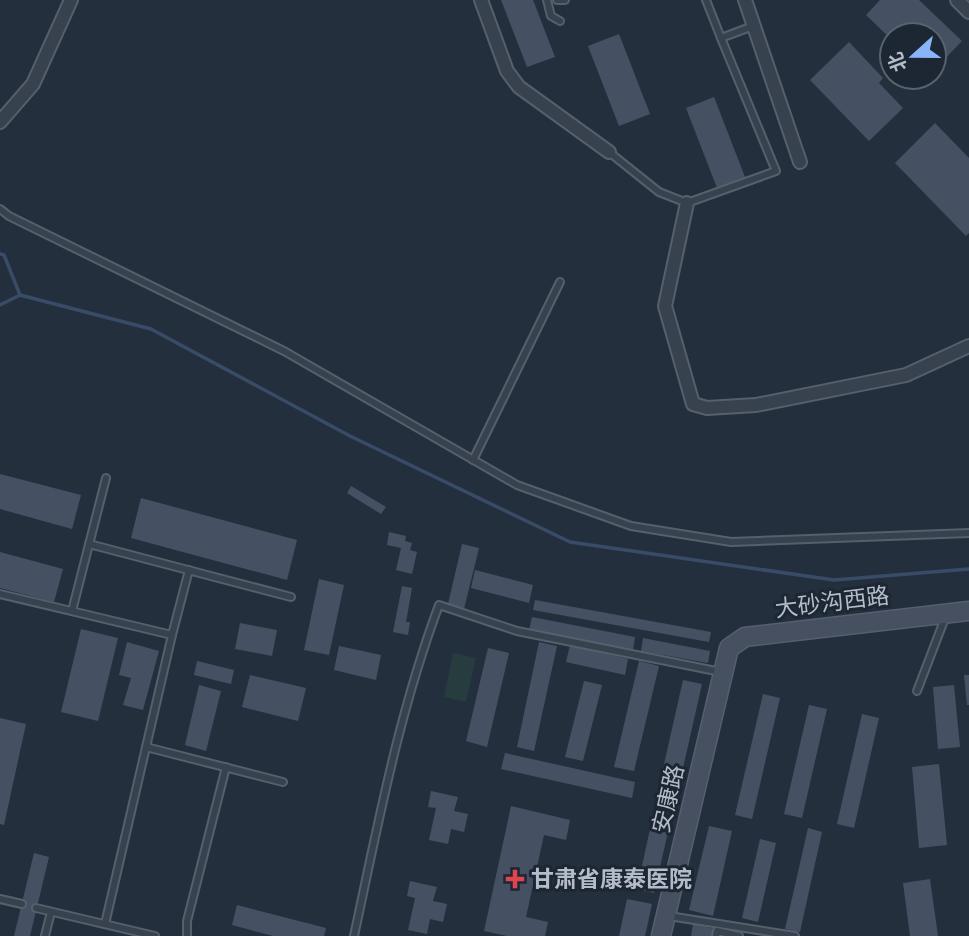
<svg xmlns="http://www.w3.org/2000/svg" width="969" height="936" font-family="'Work Sans','Noto Sans SC',sans-serif">
  <rect width="100%" height="100%" fill="#242f3e"/>
  <polygon fill="#263c3f" points="453,653 476,658 466,702 444,697"/>
  <g fill="none" stroke-linecap="round" stroke-linejoin="round">
    <g stroke="#394c67" stroke-width="3.5">
      <polyline points="0,254 4,255 20,295"/>
      <polyline points="0,305 20,295 151,329 350,436 570,542 834,580 969,569"/>
    </g>
  </g>
  <g fill="#455162">
    <polygon points="501,0 533,0 555,57 527,67"/>
    <polygon points="880,0 919,0 962,41 934,70 934,35 892,35 892,40 866,15"/>
    <polygon points="619,34 650,114 619,126 588,46"/>
    <polygon points="849,42 883,78 879,83 903,108 869,141 810,80"/>
    <polygon points="714,97 745,177 717,188 686,108"/>
    <polygon points="935,123 969,158 969,233 966,236 895,163"/>
    <polygon points="0,474 81,495 72,529 0,509"/>
    <polygon points="351,486 386,507 381,514 347,493"/>
    <polygon points="141,498 297,540 287,580 131,538"/>
    <polygon points="389,532 406,536 405,541 412,543 410,550 417,552 412,574 396,570 401,548 387,545"/>
    <polygon points="462,544 479,548 464,609 448,604"/>
    <polygon points="0,552 63,569 54,602 0,588"/>
    <polygon points="475,570 533,585 529,603 471,588"/>
    <polygon points="319,579 344,585 329,655 304,650"/>
    <polygon points="402,586 412,588 406,622 410,622 408,635 393,632"/>
    <polygon points="535,600 711,632 709,642 533,610"/>
    <polygon points="532,617 635,637 633,650 529,631"/>
    <polygon points="240,623 277,630 272,656 235,649"/>
    <polygon points="81,629 118,638 98,721 61,712"/>
    <polygon points="643,638 710,651 708,663 641,651"/>
    <polygon points="127,642 159,651 143,710 123,705 131,678 119,675"/>
    <polygon points="539,642 557,646 534,751 517,747"/>
    <polygon points="570,645 628,659 625,675 566,662"/>
    <polygon points="339,646 381,655 376,680 334,670"/>
    <polygon points="488,648 509,653 487,747 466,741"/>
    <polygon points="197,661 234,670 231,684 194,675"/>
    <polygon points="639,661 659,666 634,771 614,767"/>
    <polygon points="250,675 306,688 298,721 242,707"/>
    <polygon points="964,675 969,675 969,705 967,705"/>
    <polygon points="683,680 702,684 674,808 655,804"/>
    <polygon points="584,681 602,685 583,761 565,757"/>
    <polygon points="199,685 221,691 206,751 185,745"/>
    <polygon points="954,685 960,747 938,749 933,687"/>
    <polygon points="763,694 780,698 752,819 735,815"/>
    <polygon points="809,705 827,709 802,818 784,814"/>
    <polygon points="862,714 879,718 854,828 837,824"/>
    <polygon points="0,718 26,724 4,825 0,824"/>
    <polygon points="505,753 635,782 632,798 501,769"/>
    <polygon points="939,764 947,845 919,848 912,767"/>
    <polygon points="431,791 458,797 454,811 468,814 464,832 451,829 448,844 429,840 436,808 428,807"/>
    <polygon points="511,806 570,820 566,840 544,835 526,917 548,922 545,936 507,936 484,931"/>
    <polygon points="653,815 671,819 654,893 637,889"/>
    <polygon points="709,826 732,831 713,916 689,910"/>
    <polygon points="808,828 822,832 800,932 785,929"/>
    <polygon points="760,839 776,843 758,922 742,918"/>
    <polygon points="34,853 49,857 30,936 14,936"/>
    <polygon points="930,879 938,936 910,936 903,883"/>
    <polygon points="410,881 437,887 433,901 447,904 443,922 430,919 427,934 408,930 415,898 407,896"/>
    <polygon points="627,899 652,904 645,936 619,936"/>
    <polygon points="237,905 326,928 324,936 273,936 232,925"/>
    <polygon points="693,924 715,929 714,936 691,936"/>
  </g>
  <g fill="none" stroke-linecap="round" stroke-linejoin="round">
    <g stroke="#565f6c" stroke-width="10">
      <g id="lane">
        <polyline points="547,0 551,16 560,21"/>
        <polyline points="557,0 565,0"/>
        <polyline points="706,0 721,38"/>
        <polyline points="609,152 659,192 687,203 776,171 721,38 753,26"/>
        <polyline points="0,209 9,216 284,351 517,485 631,526 731,542 969,533"/>
        <polyline points="473,460 560,282"/>
        <polyline points="89,544 291,597"/>
        <polyline points="0,594 172,635 105,924"/>
        <polyline points="72,611 106,478"/>
        <polyline points="172,635 189,570"/>
        <polyline points="917,691 945,618"/>
        <polyline points="146,747 283,782"/>
        <polyline points="0,899 22,904"/>
        <polyline points="36,908 155,936"/>
        <polyline points="669,916 795,936"/>
        <polyline points="45,936 51,912"/>
        <polyline points="187,936 187,921 226,767"/>
        <path d="M354 936C378 824 399 712 439 605L517 631 721 672"/>
        <polyline points="716,936 717,931 739,936"/>
      </g>
    </g>
    <g stroke="#565f6c" stroke-width="16">
      <g id="street">
        <polyline points="481,0 507,71 519,87 609,152"/>
        <polyline points="745,0 800,162"/>
        <polyline points="957,0 969,12"/>
        <polyline points="0,122 33,84 71,0"/>
        <polyline points="687,203 665,306 693,404 707,408 756,405 906,375 969,346"/>
      </g>
    </g>
    <g stroke="#565f6c" stroke-width="21">
      <polyline id="secondary" points="661,936 729,648 745,637 969,611"/>
    </g>
    <use href="#lane" stroke="#38414e" stroke-width="6"/>
    <use href="#street" stroke="#38414e" stroke-width="12"/>
    <use href="#secondary" stroke="#465061" stroke-width="18"/>
  </g>
  <path fill="#e0444e" stroke="#1d2633" stroke-width="2.5" d="M511.5 868.5h7v7h7v7h-7v7h-7v-7h-7v-7h7z"/>
  <g text-anchor="middle" stroke-width="6" stroke-linejoin="round" paint-order="stroke">
    <g font-size="23" fill="#b4bcc9" stroke="#1d2633">
      <text transform="translate(832 602) rotate(-7)" y="8">大砂沟西路</text>
      <text transform="translate(668 799) rotate(-77)" y="8">安康路</text>
    </g>
    <g font-size="23" font-weight="bold" fill="#b4bcc9" stroke="#1d2633" text-anchor="start">
      <text x="531" y="887">甘肃省康泰医院</text>
    </g>
  </g>
  <g transform="translate(913 56) rotate(249)"><circle r="33" fill="#1d2633" stroke="#59626f" stroke-width="2"/>
  <path d="M0-5L12 26L0 18L-12 26Z" fill="#8ab4f8"/>
  <text y="-10" font-size="19" font-weight="bold" text-anchor="middle" fill="#b4bcc9">北</text>
  </g>
</svg>
